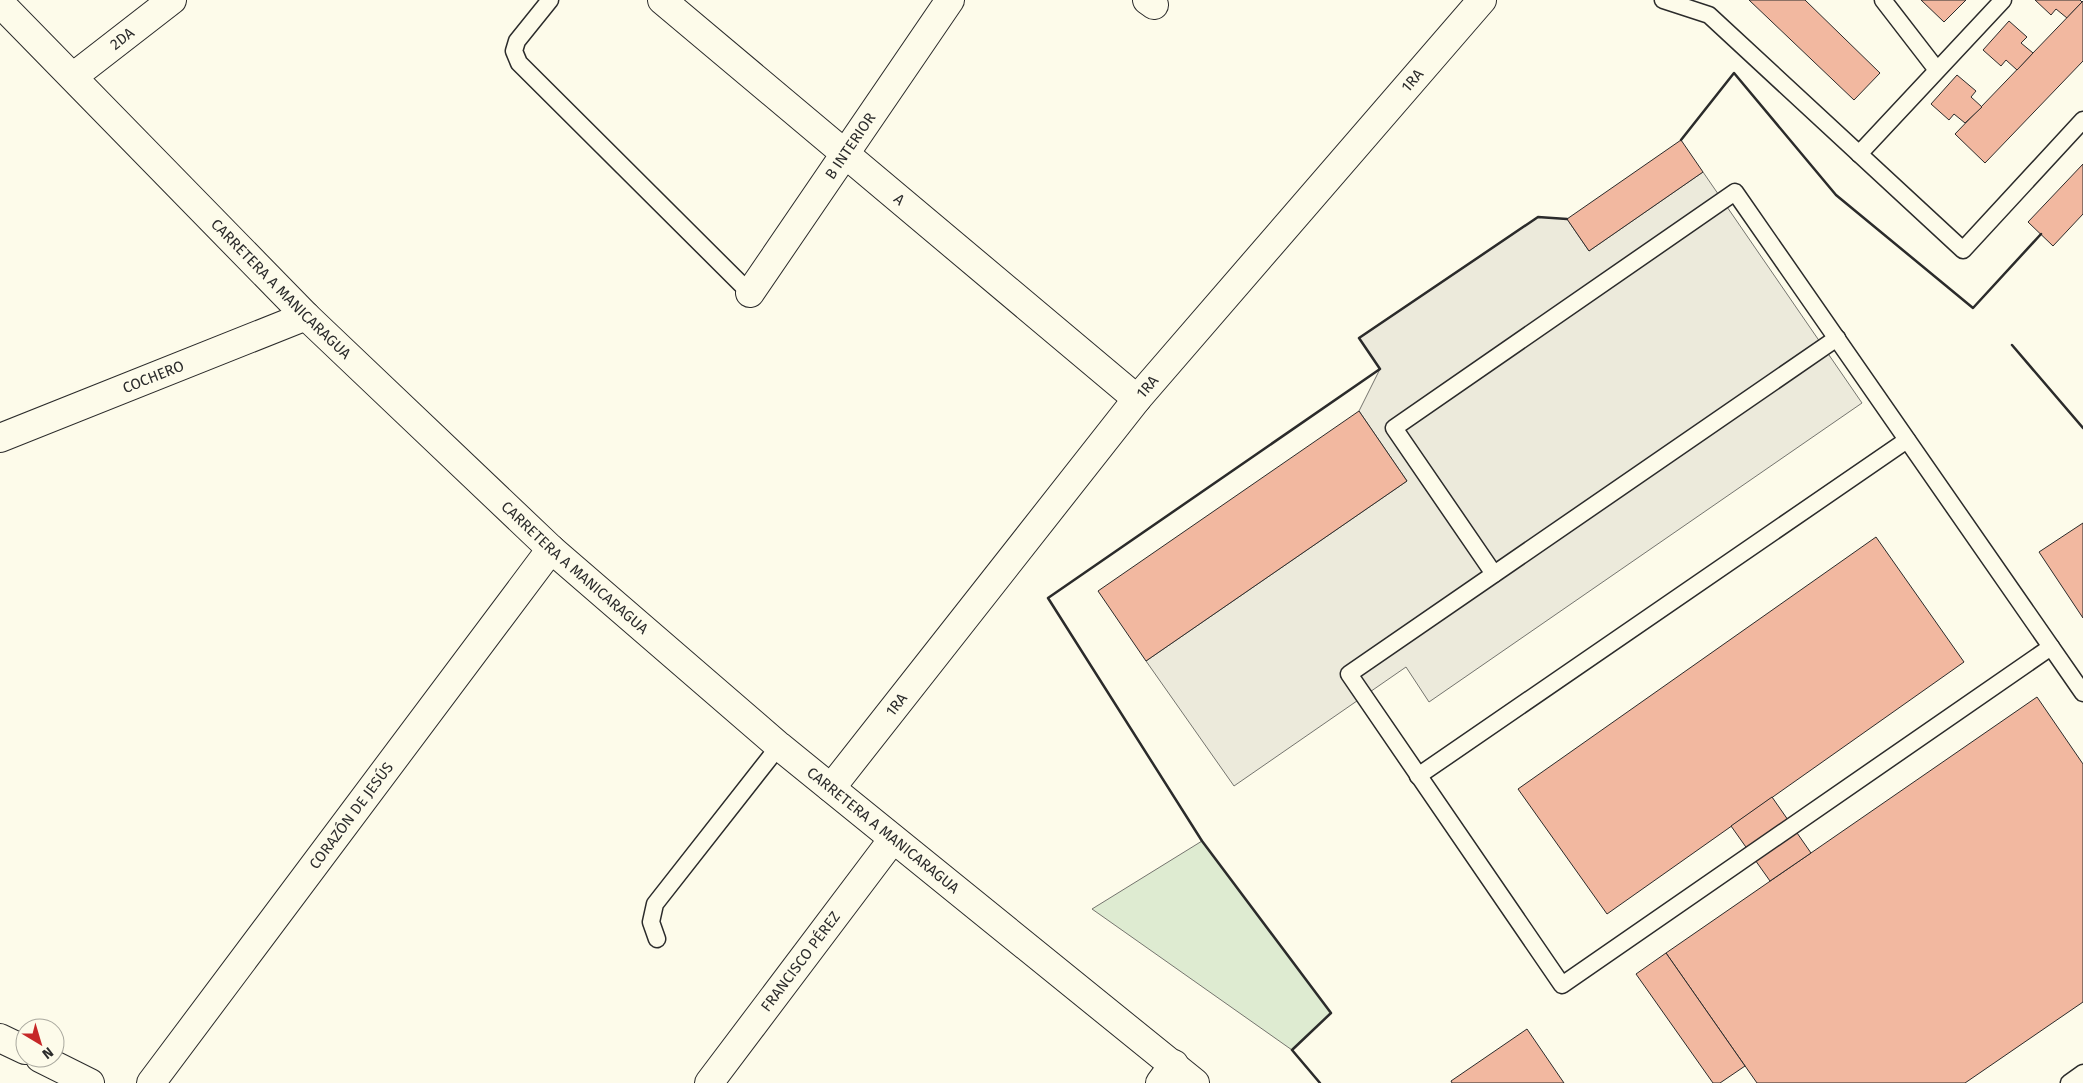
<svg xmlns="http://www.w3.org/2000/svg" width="2083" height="1083" font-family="'Fira Sans',sans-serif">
  <rect width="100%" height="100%" fill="#fdfbea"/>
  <polygon fill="#deebd1" stroke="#74746e" points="1202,841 1331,1013 1292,1050 1092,909"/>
  <polygon fill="#eceadb" stroke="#74746e" points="1703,172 1862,403 1429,702 1406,667 1234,786 1146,661 1407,481 1359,411 1380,369 1359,338 1538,217 1567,219 1589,251"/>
  <g fill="#f2b8a0" stroke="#2b2b2b">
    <polygon points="1749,0 1805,0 1880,73 1854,100"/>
    <polygon points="1921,0 1966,0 1944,22"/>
    <polygon points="2035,0 2080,0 2082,2 2067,18 2056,9 2051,15"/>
    <polygon points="2083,1 2083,61 1985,163 1955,134"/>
    <polygon points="2009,21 2027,37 2021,43 2033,53 2017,70 2006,60 2001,66 1983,50"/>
    <polygon points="1957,75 1976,91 1971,97 1982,107 1965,123 1954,114 1949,120 1931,104"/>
    <polygon points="1681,140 1703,172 1589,251 1567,219"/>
    <polygon points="2083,164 2083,214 2053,246 2028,222"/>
    <polygon points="1359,411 1407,481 1146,661 1098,591"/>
    <polygon points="2083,523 2083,618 2039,552"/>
    <polygon points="1876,537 1964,662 1607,914 1518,789"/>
    <polygon points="2037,697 2083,764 2083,1002 1965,1083 1757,1083 1666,953"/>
    <polygon points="1772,797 1811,853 1770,881 1731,826"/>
    <polygon points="1666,953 1745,1066 1720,1083 1713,1083 1636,974"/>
    <polygon points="1527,1029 1564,1083 1452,1083 1451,1081"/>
  </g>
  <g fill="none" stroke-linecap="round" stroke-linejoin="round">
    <g stroke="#2b2b2b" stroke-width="19">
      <g id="lane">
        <polyline points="550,0 517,41 514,51 519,63 750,293"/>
        <polyline points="1663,0 1709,15 1963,250 2083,120"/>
        <polyline points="1883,0 1937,70"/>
        <polyline points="1859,154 2003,0"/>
        <polyline points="1837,338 1349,674 1562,985 2051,647"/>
        <polyline points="1494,574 1394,428 1735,192 2083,693"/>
        <polyline points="1418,776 1907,440"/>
        <polyline points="657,939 651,922 655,904 779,746"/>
        <polyline points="2069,1083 2083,1073"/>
      </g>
    </g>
    <g stroke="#2b2b2b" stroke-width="30">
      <g id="street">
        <path id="s1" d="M662 0 1137 399"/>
        <polyline points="1147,0 1154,5"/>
        <path id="s2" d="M74 76 172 0"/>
        <path id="s3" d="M750 293 950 0"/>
        <path id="s4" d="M0 438 306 316"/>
        <path id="s5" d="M831 788 1137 399 1482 0"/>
        <polyline points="0,1038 25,1050"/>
        <polyline points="40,1058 90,1083"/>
        <path id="s6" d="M151 1083 551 549"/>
        <path id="s7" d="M709 1083 893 839"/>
        <polyline points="1160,1083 1174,1064"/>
      </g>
    </g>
    <g stroke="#2b2b2b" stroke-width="30">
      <g id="secondary">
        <path id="s8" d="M0 3 306 316 551 549 779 746 1195 1083"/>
      </g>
    </g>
    <use href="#lane" stroke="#fdfbea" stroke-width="16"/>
    <use href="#street" stroke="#fdfbea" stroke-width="28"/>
    <use href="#secondary" stroke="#fdfbea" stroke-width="28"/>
    <g stroke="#2b2b2b" stroke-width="2.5">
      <polyline points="1681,140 1734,73 1836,195 1973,308 2041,234"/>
      <polyline points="2012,345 2083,428"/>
      <polyline points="1320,1083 1292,1050 1331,1013 1202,841 1048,598 1380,369 1359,338 1538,217 1567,219"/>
    </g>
  </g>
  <g text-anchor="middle" stroke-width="4" stroke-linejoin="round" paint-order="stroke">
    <g font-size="15" fill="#2b2b2b" stroke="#fdfbea">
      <text dy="5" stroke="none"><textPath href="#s2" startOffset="61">2DA</textPath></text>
      <text dy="5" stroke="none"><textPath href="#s5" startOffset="916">1RA</textPath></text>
      <text dy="5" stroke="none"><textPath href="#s3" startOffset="178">B INTERIOR</textPath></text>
      <text dy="5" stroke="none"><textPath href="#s1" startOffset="310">A</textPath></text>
      <text dy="5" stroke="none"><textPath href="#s8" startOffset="401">CARRETERA A MANICARAGUA</textPath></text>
      <text dy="5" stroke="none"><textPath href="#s4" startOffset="165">COCHERO</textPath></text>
      <text dy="5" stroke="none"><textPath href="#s5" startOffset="511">1RA</textPath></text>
      <text dy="5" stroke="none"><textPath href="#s8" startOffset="806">CARRETERA A MANICARAGUA</textPath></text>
      <text dy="5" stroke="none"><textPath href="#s5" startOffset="106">1RA</textPath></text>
      <text dy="5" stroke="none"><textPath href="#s6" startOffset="334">CORAZÓN DE JESÚS</textPath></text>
      <text dy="5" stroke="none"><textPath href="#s8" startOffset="1211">CARRETERA A MANICARAGUA</textPath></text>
      <text dy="5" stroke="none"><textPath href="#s7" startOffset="152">FRANCISCO PÉREZ</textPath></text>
    </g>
  </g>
  <g transform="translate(40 1043) rotate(142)"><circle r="24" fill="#fdfbea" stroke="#a9a89e"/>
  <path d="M0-4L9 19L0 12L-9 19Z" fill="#c62828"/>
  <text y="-8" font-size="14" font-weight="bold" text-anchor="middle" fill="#2b2b2b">N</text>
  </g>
</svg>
